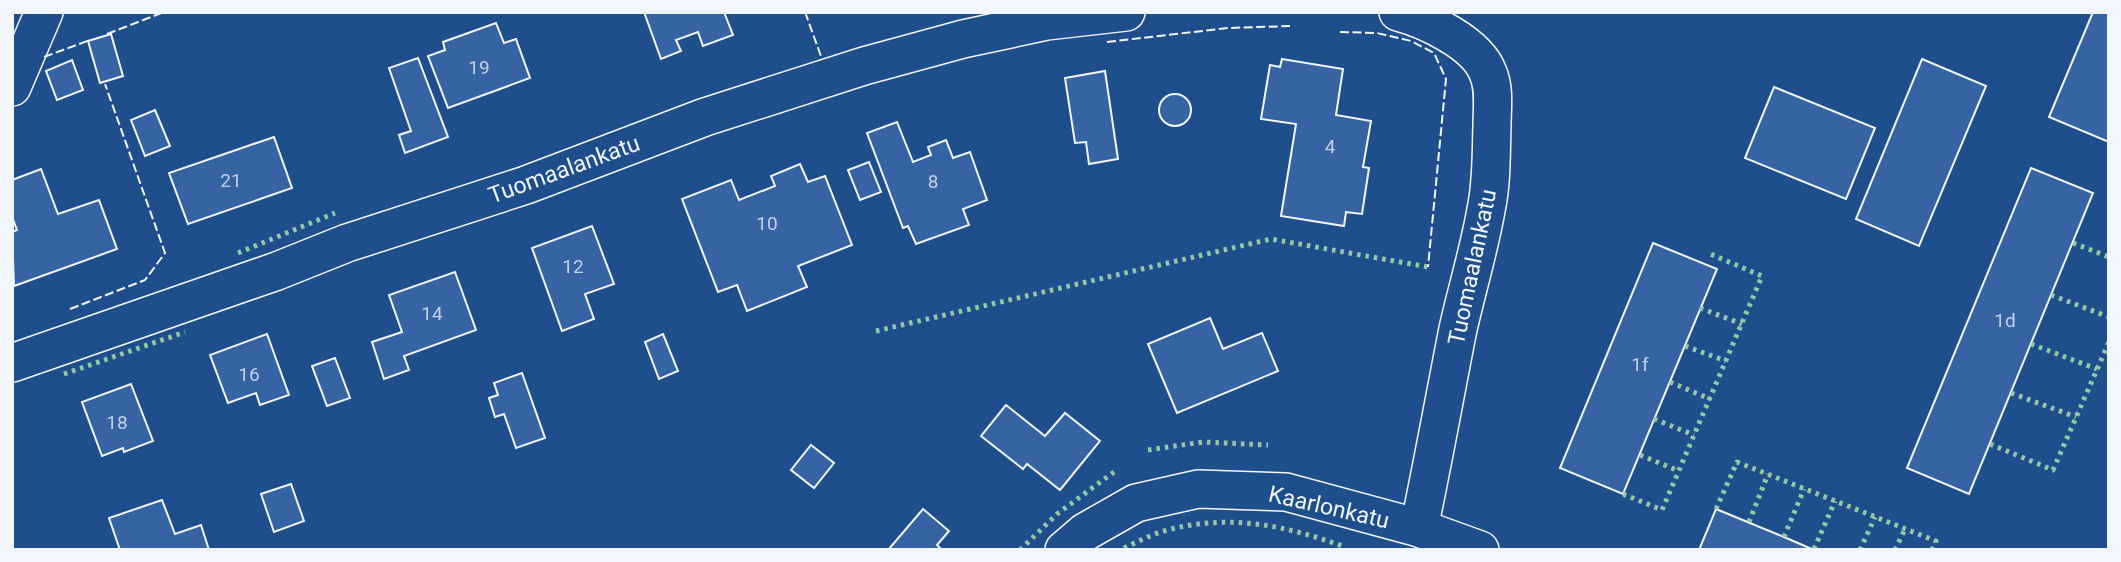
<svg xmlns="http://www.w3.org/2000/svg" width="2121" height="562" font-family="Roboto,sans-serif">
  <rect width="100%" height="100%" fill="#1f4e8c"/>
  <g fill="#3563a3" stroke="#f2f6ff" stroke-width="2">
    <polygon points="644,12 724,12 733,35 703,46 698,32 676,40 681,51 661,59"/>
    <polygon points="2093,12 2109,12 2109,142 2049,117"/>
    <polygon points="496,23 504,43 516,39 530,78 448,108 428,56 445,50 443,42"/>
    <polygon points="111,34 123,76 100,83 88,41"/>
    <polygon points="418,58 448,137 405,153 399,135 411,131 389,68"/>
    <polygon points="1282,59 1343,69 1336,115 1371,121 1363,167 1369,168 1362,214 1346,212 1344,226 1281,216 1296,124 1261,119 1270,65 1280,67"/>
    <polygon points="1922,59 1986,86 1919,246 1856,219"/>
    <polygon points="72,60 83,90 57,100 46,71"/>
    <polygon points="1105,71 1118,159 1089,164 1086,142 1075,143 1065,78"/>
    <polygon points="1774,87 1875,128 1846,199 1745,158"/>
    <circle cx="1175" cy="110" r="16"/>
    <polygon points="155,110 170,146 145,156 131,120"/>
    <polygon points="897,122 913,162 931,155 928,147 946,140 953,158 970,152 987,200 963,209 969,225 916,244 908,226 903,228 867,133"/>
    <polygon points="274,137 292,188 188,224 169,173"/>
    <polygon points="869,162 881,192 860,200 848,170"/>
    <polygon points="800,164 808,182 825,176 852,245 798,266 807,287 747,311 737,285 718,292 682,199 731,180 739,200 775,186 771,176"/>
    <polygon points="2031,168 2093,193 1969,494 1907,468"/>
    <polygon points="41,169 58,214 99,200 117,249 14,286 12,232 17,230 12,217 12,180"/>
    <polygon points="592,226 614,284 585,294 594,319 562,331 532,248"/>
    <polygon points="1653,243 1717,269 1623,494 1560,468"/>
    <polygon points="455,272 476,330 404,356 409,370 384,379 372,342 402,332 389,295"/>
    <polygon points="1210,318 1223,349 1262,333 1278,371 1177,413 1148,344"/>
    <polygon points="267,334 289,395 260,405 256,393 228,403 210,355"/>
    <polygon points="663,334 678,371 659,379 645,342"/>
    <polygon points="335,358 350,398 327,406 312,366"/>
    <polygon points="522,373 545,438 516,448 504,414 495,417 489,398 498,395 494,383"/>
    <polygon points="131,384 153,441 124,452 123,448 102,456 82,402"/>
    <polygon points="1006,405 1045,436 1065,413 1100,441 1060,490 1027,464 1023,469 981,436"/>
    <polygon points="811,445 834,463 814,488 791,470"/>
    <polygon points="291,484 304,521 274,532 261,494"/>
    <polygon points="162,500 175,534 201,525 209,550 120,550 109,518"/>
    <polygon points="923,509 949,531 937,545 942,550 888,550"/>
    <polygon points="1716,509 1784,537 1814,550 1699,550"/>
  </g>
  <g fill="none" stroke-linecap="round" stroke-linejoin="round">
    <g stroke="#f2f6ff" stroke-width="40">
      <g id="street">
        <path d="M1398 12C1427 20 1477 43 1488 73 1495 89 1492 108 1492 126 1491 154 1492 182 1486 210 1479 250 1467 289 1458 329 1445 395 1433 462 1419 528"/>
        <polyline points="12,87 44,12"/>
        <polyline points="12,363 277,271 347,243 526,185 705,117 864,66 963,39 1047,21 1126,12"/>
        <polyline points="1064,550 1085,532 1136,503 1198,489 1286,492 1419,528 1480,550"/>
      </g>
    </g>
    <use href="#street" stroke="#1f4e8c" stroke-width="37"/>
    <g stroke="#97c8a6" stroke-width="5" stroke-dasharray="3.5 5" stroke-linecap="butt">
      <polyline points="2073,243 2109,257"/>
      <polyline points="238,253 335,213"/>
      <polyline points="2051,295 2109,317"/>
      <polyline points="1700,308 1742,324"/>
      <polyline points="876,331 1271,239 1428,267"/>
      <polyline points="2031,344 2097,369"/>
      <polyline points="1685,346 1726,361"/>
      <polyline points="64,374 185,332"/>
      <polyline points="1670,382 1710,399"/>
      <polyline points="2011,393 2076,417"/>
      <polyline points="1654,419 1694,435"/>
      <polyline points="1990,444 2053,470 2109,342"/>
      <polyline points="1148,450 1203,442 1268,445"/>
      <polyline points="1640,455 1679,471"/>
      <polyline points="1623,494 1662,510 1762,276 1708,253"/>
      <polyline points="1716,509 1737,462 1936,541 1932,550"/>
      <polyline points="1749,522 1768,474"/>
      <polyline points="1784,537 1804,489"/>
      <path d="M1124 548C1137 542 1150 535 1164 531 1227 513 1285 525 1345 547"/>
      <polyline points="1814,549 1835,501"/>
      <polyline points="1020,550 1057,514 1118,469"/>
      <polyline points="1860,550 1875,517"/>
      <polyline points="1895,550 1905,529"/>
    </g>
    <g stroke="#f2f6ff" stroke-width="2" stroke-dasharray="9 3.5" stroke-linecap="butt">
      <polyline points="805,12 822,59"/>
      <polyline points="1340,32 1377,33 1411,41 1434,53 1446,79 1428,267"/>
      <polyline points="107,34 164,12"/>
      <polyline points="1107,42 1228,28 1290,26"/>
      <polyline points="44,57 90,40"/>
      <polyline points="70,309 145,280 165,253 105,84"/>
    </g>
  </g>
  <g text-anchor="middle" stroke-width="5" stroke-linejoin="round" paint-order="stroke">
    <g font-size="19" fill="#c3d1e8">
      <text x="479" y="74">19</text>
      <text x="1330" y="153">4</text>
      <text x="231" y="187">21</text>
      <text x="933" y="188">8</text>
      <text x="767" y="230">10</text>
      <text x="573" y="273">12</text>
      <text x="432" y="320">14</text>
      <text x="2005" y="327">1d</text>
      <text x="1640" y="371">1f</text>
      <text x="249" y="381">16</text>
      <text x="117" y="429">18</text>
    </g>
    <g font-size="23" fill="#f2f6ff" stroke="#1f4e8c">
      <text transform="translate(564 169) rotate(-20)" y="8">Tuomaalankatu</text>
      <text transform="translate(1472 267) rotate(-78)" y="8">Tuomaalankatu</text>
      <text transform="translate(1329 507) rotate(13)" y="8">Kaarlonkatu</text>
    </g>
  </g>
  <rect width="2121" height="562" fill="none" stroke="#f2f6ff" stroke-width="28"/>
</svg>
